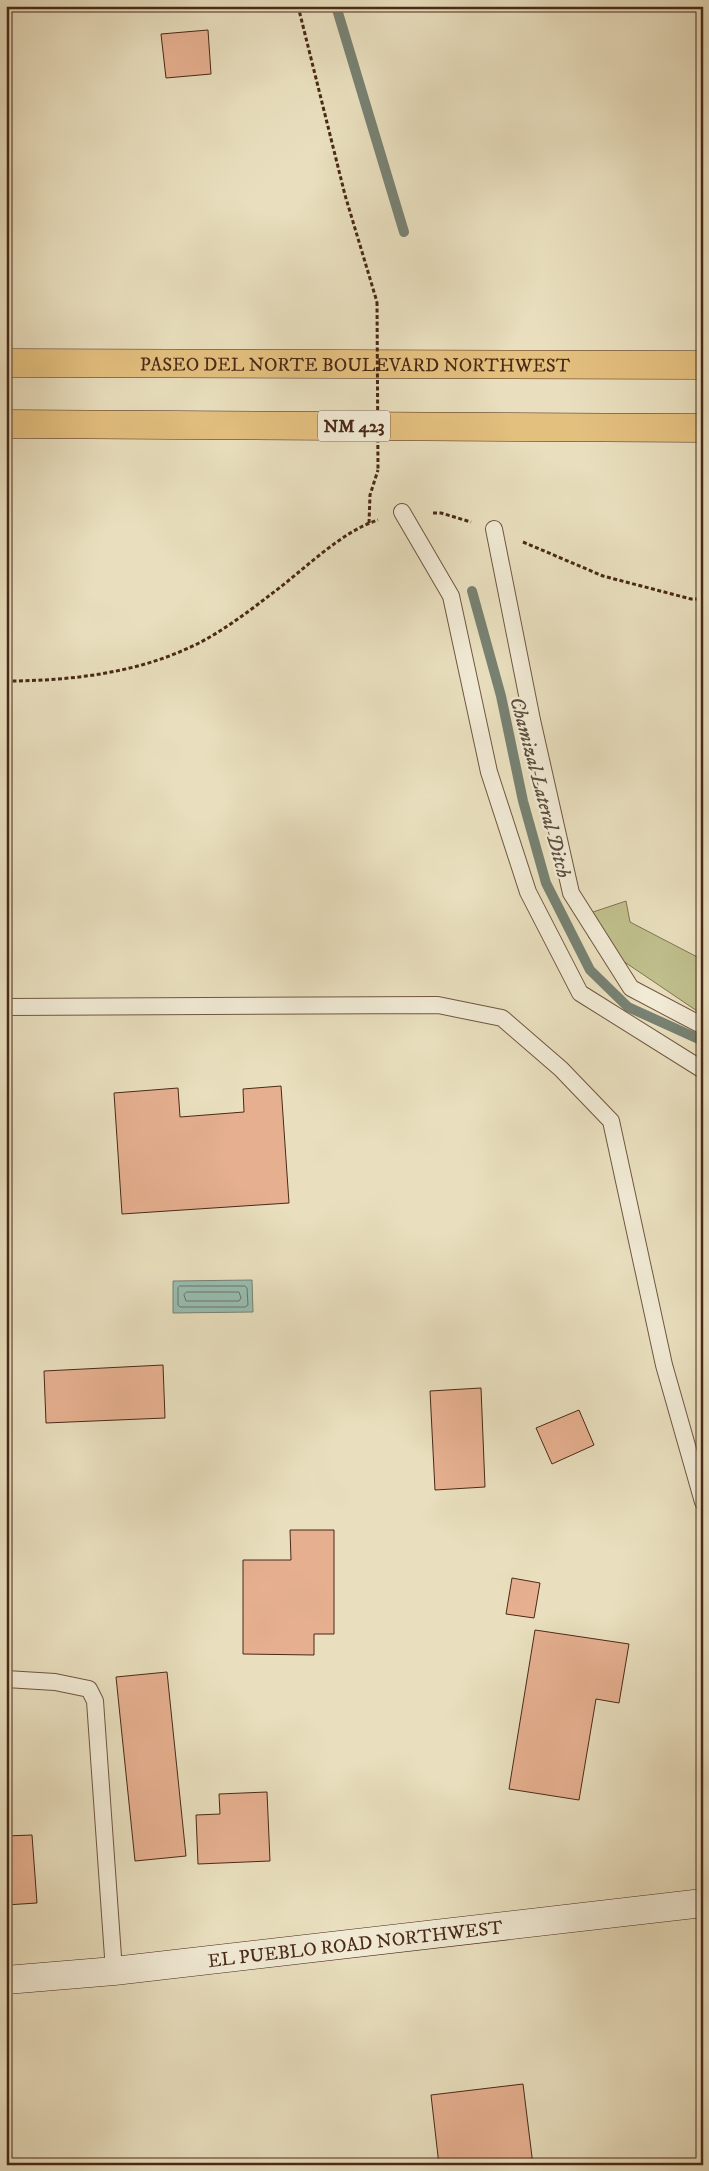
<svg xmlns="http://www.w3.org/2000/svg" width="709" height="2171" font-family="'IM FELL DW Pica',serif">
  <rect width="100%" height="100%" fill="#e9dfbe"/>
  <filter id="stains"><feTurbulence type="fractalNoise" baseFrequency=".004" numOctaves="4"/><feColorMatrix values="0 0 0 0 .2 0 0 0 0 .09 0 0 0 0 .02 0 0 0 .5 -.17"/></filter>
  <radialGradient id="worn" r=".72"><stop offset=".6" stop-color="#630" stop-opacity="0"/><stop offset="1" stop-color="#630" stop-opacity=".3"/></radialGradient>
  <polygon fill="#bfbf8c" stroke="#847452" points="626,901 630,922 703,960 703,1015 589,938 587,914"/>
  <polygon fill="#97bdb1" stroke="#788273" points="252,1280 253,1312 173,1313 173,1281"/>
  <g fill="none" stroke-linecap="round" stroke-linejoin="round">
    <g stroke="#707364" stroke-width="1">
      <polygon points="180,1286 245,1286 247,1288 248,1305 245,1307 180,1307 178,1305 178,1288"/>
      <polygon points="187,1292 239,1292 241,1298 239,1301 186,1301 184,1295"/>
    </g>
    <g stroke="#788273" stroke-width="10">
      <polyline points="336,6 404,232"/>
      <polyline points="472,591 501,696 523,801 546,883 590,970 628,1007 703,1041"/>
    </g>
  </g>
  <g fill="#e6b090" stroke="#492917">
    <polygon points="208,30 211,74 166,78 161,34"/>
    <polygon points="281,1086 289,1203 122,1214 114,1093 178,1088 180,1117 244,1112 243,1089"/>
    <polygon points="163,1365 165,1418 46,1423 44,1371"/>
    <polygon points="481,1388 485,1487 435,1490 430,1391"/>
    <polygon points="579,1410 594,1445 552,1464 536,1428"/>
    <polygon points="290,1530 334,1530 334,1634 314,1634 314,1655 243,1654 243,1560 291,1560"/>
    <polygon points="512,1578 540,1583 534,1618 506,1614"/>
    <polygon points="535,1630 629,1644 619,1703 596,1699 579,1800 509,1789"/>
    <polygon points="167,1672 186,1856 135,1861 116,1677"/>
    <polygon points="267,1792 270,1861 198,1864 196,1815 220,1814 219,1794"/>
    <polygon points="32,1835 37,1903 6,1905 6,1836"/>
    <polygon points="523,2084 533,2165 439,2165 431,2095"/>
  </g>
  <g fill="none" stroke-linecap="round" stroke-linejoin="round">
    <g stroke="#715641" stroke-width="18">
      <g id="lane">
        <polyline points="402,512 451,596 489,772 528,892 580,993 703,1070"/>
        <polyline points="494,529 532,720 571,893 631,988 703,1026"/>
        <polyline points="6,1007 438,1005 502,1018 561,1069 611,1121 664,1365 703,1502"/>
        <polyline points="6,1679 55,1682 89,1689 95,1701 114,1971"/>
      </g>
    </g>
    <g stroke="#492917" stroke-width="29">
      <g id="secondary">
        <path id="s1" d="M6 1980 114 1971 703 1903"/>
      </g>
    </g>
    <g stroke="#492917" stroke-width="29">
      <g id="highway">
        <path id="s2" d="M6 363 703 365"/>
        <polyline points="6,424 703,428"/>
      </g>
    </g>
    <g stroke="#492917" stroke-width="3" stroke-dasharray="4 2.5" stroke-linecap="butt">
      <polyline points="298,6 345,195 377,302"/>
      <polyline points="433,513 441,513 471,522"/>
      <polyline points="369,523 370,495 378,470"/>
      <polyline points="523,542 603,576 691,599 703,599"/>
      <path d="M6 681C65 681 130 674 184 650 215 637 244 615 270 595 303 571 340 532 378 520"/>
    </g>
    <use href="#lane" stroke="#f1ead5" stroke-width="16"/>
    <use href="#secondary" stroke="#f1ead5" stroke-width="28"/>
    <use href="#highway" stroke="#e4c07f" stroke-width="28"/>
    <polyline stroke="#492917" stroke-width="3" stroke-dasharray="4 2.5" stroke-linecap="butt" points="377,302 378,470"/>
  </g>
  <g text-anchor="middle" stroke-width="4.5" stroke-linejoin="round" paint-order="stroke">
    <rect fill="#f1ead5" stroke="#7b6350" stroke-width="1" x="318" y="410.5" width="72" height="31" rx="4"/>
    <g font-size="18" font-weight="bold" fill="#492917">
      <text x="354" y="432">NM 423</text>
    </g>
    <g font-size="19" fill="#492917" stroke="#f1ead5">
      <text dy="7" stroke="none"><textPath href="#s2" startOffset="349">PASEO DEL NORTE BOULEVARD NORTHWEST</textPath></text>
      <text dy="7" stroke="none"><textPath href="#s1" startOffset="351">EL PUEBLO ROAD NORTHWEST</textPath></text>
    </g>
    <g font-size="20" font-style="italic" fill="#5c4e3e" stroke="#f1ead5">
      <text transform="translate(541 787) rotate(75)" y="7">Chamizal Lateral Ditch</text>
    </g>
  </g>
  <rect width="709" height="2171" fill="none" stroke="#e9dfbe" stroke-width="25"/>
  <rect x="8" y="8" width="694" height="2156" fill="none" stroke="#492917" stroke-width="2.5"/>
  <rect x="12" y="12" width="684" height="2146" fill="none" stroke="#492917"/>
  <rect width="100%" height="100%" filter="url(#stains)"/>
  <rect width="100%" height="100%" fill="url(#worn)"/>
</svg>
